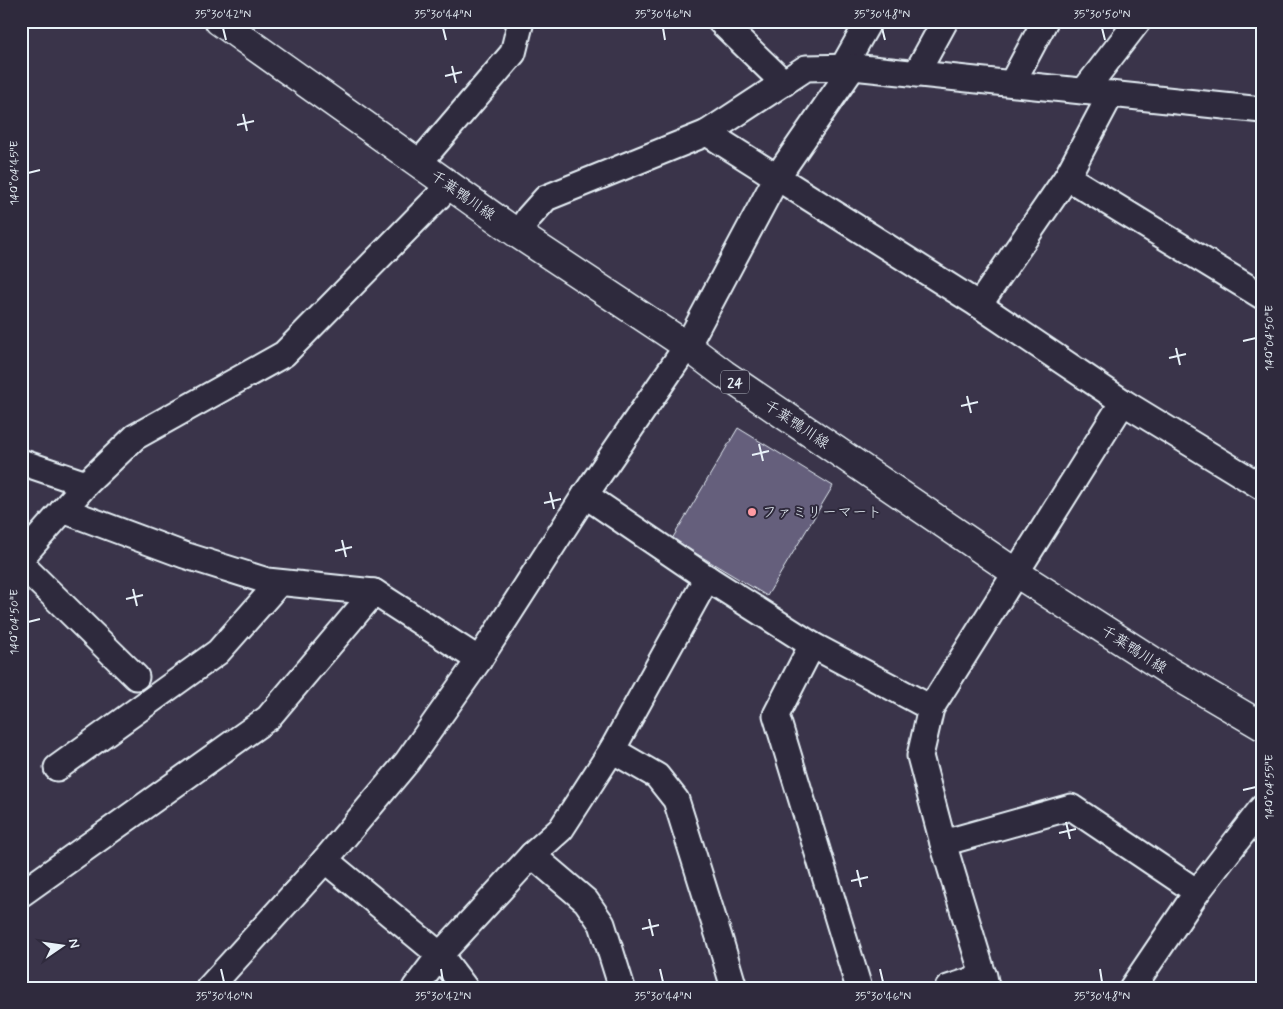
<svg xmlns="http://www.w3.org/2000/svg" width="1283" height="1009" font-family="Mynerve,'Klee One',sans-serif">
  <rect width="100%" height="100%" fill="#3a344a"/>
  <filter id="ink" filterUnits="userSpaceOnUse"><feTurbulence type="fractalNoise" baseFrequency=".02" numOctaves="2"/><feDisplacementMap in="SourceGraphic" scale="10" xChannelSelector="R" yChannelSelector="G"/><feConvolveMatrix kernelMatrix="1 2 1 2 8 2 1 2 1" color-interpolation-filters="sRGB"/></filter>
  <g filter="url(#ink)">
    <polygon fill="#655e7c" stroke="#e8f1f8" points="738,428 833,486 767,596 672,539"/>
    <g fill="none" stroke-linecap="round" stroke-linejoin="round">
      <g stroke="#e8f1f8" stroke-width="29">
        <g id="minor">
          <polyline points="720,21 784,83"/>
          <polyline points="843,67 869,21"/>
          <polyline points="916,74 945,21"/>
          <polyline points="1012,83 1045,21"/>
          <polyline points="1084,91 1138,21"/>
          <polyline points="707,133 979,305 1123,402 1262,487"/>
          <polyline points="419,163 513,53 521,21"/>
          <polyline points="1067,177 1262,296"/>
          <polyline points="518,234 529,217 546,198 707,133 806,68 853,67 1262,110"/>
          <polyline points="979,305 1067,177 1111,94"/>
          <polyline points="21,462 86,484"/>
          <polyline points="585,495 707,578 812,645 931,708"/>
          <polyline points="63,510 184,555 267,581 374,592 479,660"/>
          <polyline points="21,558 86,484 135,437 284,354 450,185"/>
          <polyline points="21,564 136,677"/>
          <polyline points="812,645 776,715 859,988"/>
          <polyline points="612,750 657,776 676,800 719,937 734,988"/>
          <polyline points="57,768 218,652 279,583"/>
          <polyline points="943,843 1071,807 1197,892"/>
          <polyline points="532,855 586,901 602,924 622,988"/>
          <polyline points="325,860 440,955 465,988"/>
          <polyline points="21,894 268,718 374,592"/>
          <polyline points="209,988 325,860 407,762 479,660 585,495 687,346 777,177 853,67"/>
          <polyline points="415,988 440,955 532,855 561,829 612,750 707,578"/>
          <polyline points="948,988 984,976"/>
          <polyline points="987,988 943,843 920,756 931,708 1123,402"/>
          <polyline points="1132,988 1197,892 1262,808"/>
        </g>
      </g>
      <g stroke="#e8f1f8" stroke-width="31">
        <polyline id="major" points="219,21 518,234 687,346 724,374 1016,573 1167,670 1262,726"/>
      </g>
      <use href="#minor" stroke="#2f2a3d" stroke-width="25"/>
      <use href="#major" stroke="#2f2a3d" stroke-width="28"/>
    </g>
  </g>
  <path fill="none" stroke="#e8f1f8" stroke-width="2" d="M223 28 226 40M443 28 446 40M663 28 665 40M882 28 885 40M1102 28 1105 40M452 66 456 83M445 76 462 72M243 114 247 131M237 125 254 121M28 173 40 170M1243 341 1256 338M1176 348 1180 365M1169 358 1186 354M967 396 971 413M961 406 978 402M759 444 763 461M752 455 769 451M550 492 554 509M544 503 561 499M342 540 346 557M335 551 352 547M133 589 137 606M126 599 143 595M28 622 40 619M1243 790 1256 787M1066 822 1070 839M1059 833 1076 829M857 870 861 887M851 881 868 877M649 919 653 936M642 929 659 925M221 969 224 982M441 969 443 982M660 969 663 982M880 969 883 982M1100 969 1102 982"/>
  <circle fill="#ff9aa2" stroke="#2f2a3d" stroke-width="2" cx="752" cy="512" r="5"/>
  <g text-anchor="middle" stroke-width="4" stroke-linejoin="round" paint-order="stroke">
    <rect fill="#2f2a3d" stroke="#b0b5c0" stroke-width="1" x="721" y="370.5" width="28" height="23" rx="4"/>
    <g font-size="14" font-weight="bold" fill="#e8f1f8">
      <text x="735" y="387">24</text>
    </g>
    <g font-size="15" fill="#e8f1f8" stroke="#2f2a3d">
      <text transform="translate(463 195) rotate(35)" y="5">千葉鴨川線</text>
      <text transform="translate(797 424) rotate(34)" y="5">千葉鴨川線</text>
      <text transform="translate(1134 649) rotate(33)" y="5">千葉鴨川線</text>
    </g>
    <g font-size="15" fill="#e8f1f8" stroke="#2f2a3d" text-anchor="start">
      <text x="762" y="517">ファミリーマート</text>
    </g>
  </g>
  <rect width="1283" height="1009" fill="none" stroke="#2f2a3d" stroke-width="55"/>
  <g transform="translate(62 946) rotate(77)" stroke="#2f2a3d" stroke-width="4" paint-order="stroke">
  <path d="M0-4L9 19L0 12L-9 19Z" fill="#e8f1f8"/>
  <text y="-8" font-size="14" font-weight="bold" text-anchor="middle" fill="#e8f1f8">N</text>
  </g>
  <rect x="28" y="28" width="1228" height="954" fill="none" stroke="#e8f1f8" stroke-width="2"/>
  <g font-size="12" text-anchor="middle" fill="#e8f1f8">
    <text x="223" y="18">35°30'42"N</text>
    <text x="443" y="18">35°30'44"N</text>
    <text x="663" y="18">35°30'46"N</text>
    <text x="882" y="18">35°30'48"N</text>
    <text x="1102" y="18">35°30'50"N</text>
    <text transform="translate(14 173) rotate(-90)" y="4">140°04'45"E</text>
    <text transform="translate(1269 338) rotate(-90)" y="4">140°04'50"E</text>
    <text transform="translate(14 622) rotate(-90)" y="4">140°04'50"E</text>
    <text transform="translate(1269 787) rotate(-90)" y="4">140°04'55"E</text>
    <text x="224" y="1000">35°30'40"N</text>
    <text x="443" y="1000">35°30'42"N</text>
    <text x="663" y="1000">35°30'44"N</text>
    <text x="883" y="1000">35°30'46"N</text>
    <text x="1102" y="1000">35°30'48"N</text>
  </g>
</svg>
